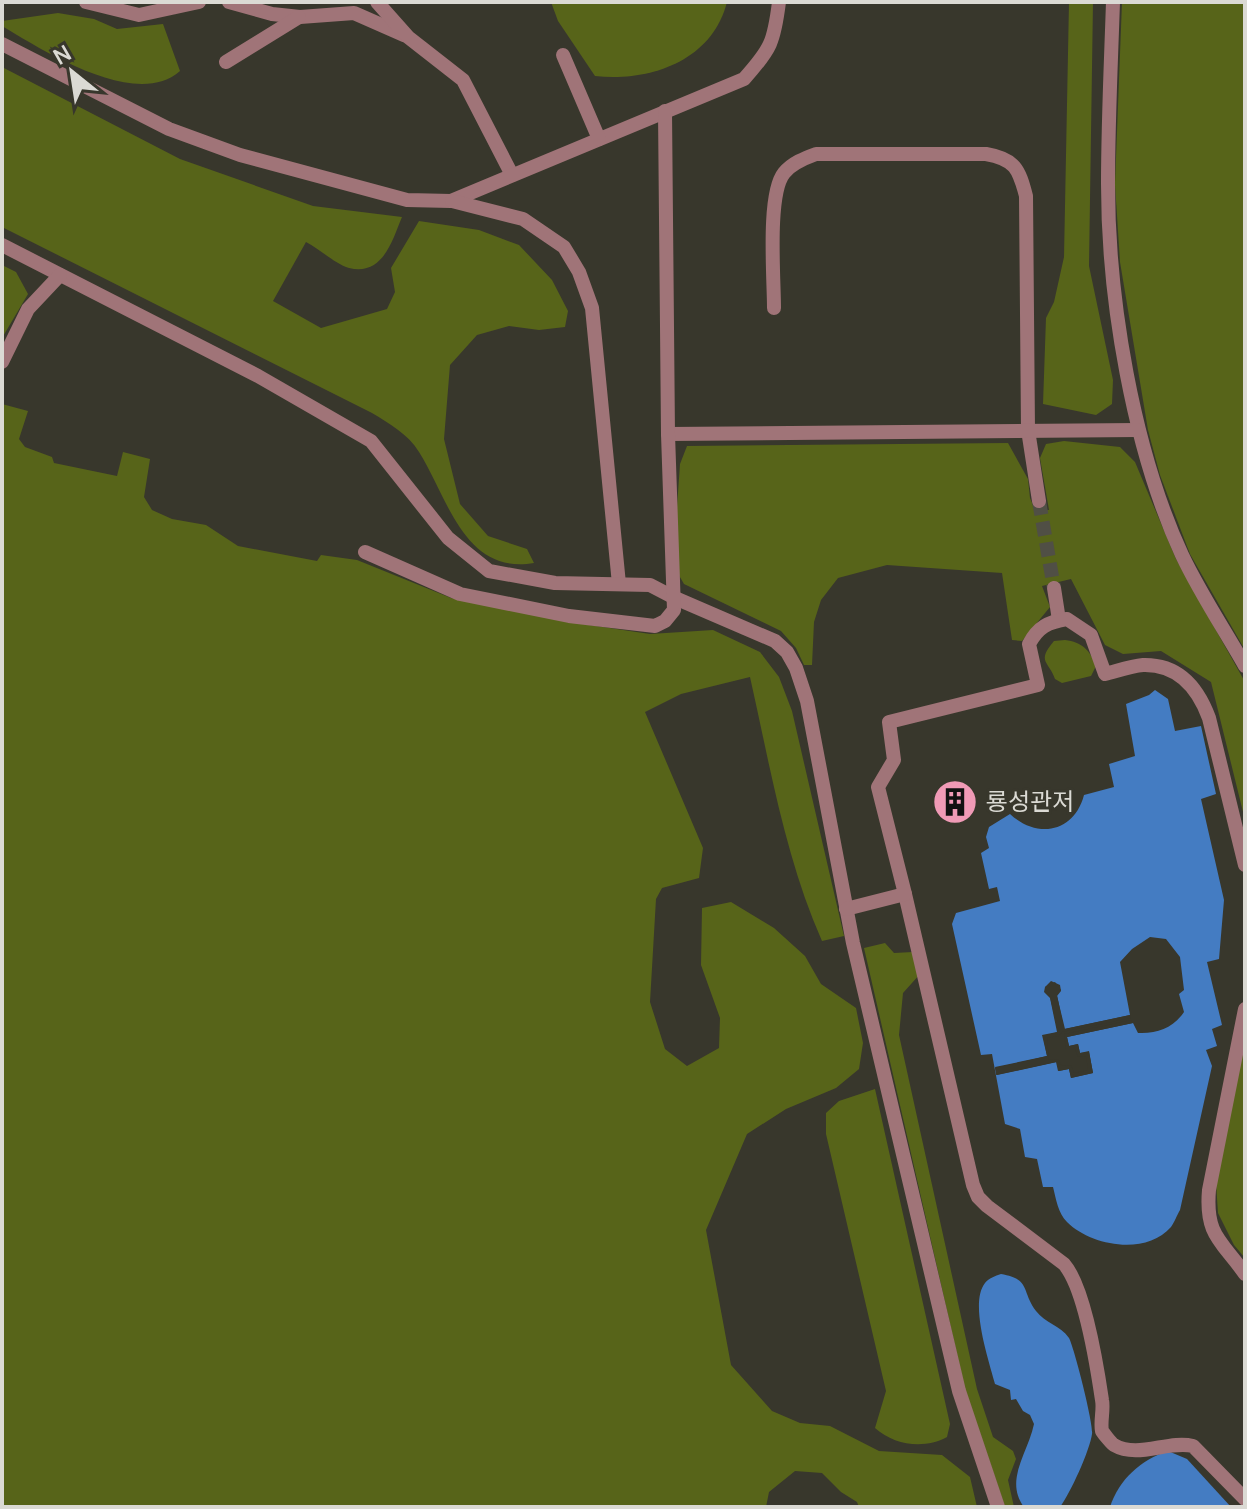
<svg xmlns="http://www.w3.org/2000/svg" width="1247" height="1509" font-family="Manrope,'Noto Sans KR',sans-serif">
  <rect width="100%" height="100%" fill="#38372c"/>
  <g fill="#576419">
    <path d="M551 2H727C712 61 650 82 595 76L558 21Z"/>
    <polygon points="1069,2 1093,2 1089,266 1113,380 1112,404 1096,415 1043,404 1046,318 1054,302 1064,257"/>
    <polygon points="1122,2 1245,2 1245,650 1190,554 1160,475 1148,430 1120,262 1115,184"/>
    <path d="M58 13 94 19 117 29 163 24 180 71C136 110 44 51 2 26V21Z"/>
    <path d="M2 67 180 159 313 206 402 217C392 241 383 276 349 268 335 264 320 249 306 242L273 301 321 328 387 309 395 292 391 268 419 221 479 230 519 245 552 280 568 311 565 327 539 330 509 326 477 335 450 365 444 439 460 504 488 536 527 549 534 563C464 575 448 498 419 452 408 434 390 424 372 413L2 227Z"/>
    <polygon points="2,265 16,272 28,294 2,338"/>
    <path d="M2 404 28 411 19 439 25 447 52 457 54 463 117 476 123 452 150 459 144 497 152 510 172 519 206 525 238 546 317 561 321 555 357 560 451 598 569 622 650 634 713 630 760 652 779 677 792 711 844 936 822 941C785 857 770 766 750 677L681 694 645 712 703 848 699 878 662 888 656 899 650 1002 665 1049 687 1066 719 1048 720 1018 701 965 702 908 731 902 774 928 805 956 821 984 856 1008 863 1043 859 1069 836 1088 786 1109 747 1134 706 1230 731 1365 772 1411 800 1423 830 1426 879 1451 942 1455 970 1477 977 1507H859L857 1502 841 1492 822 1473 795 1471 769 1492 766 1507H2Z"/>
    <polygon points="1064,441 1120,447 1135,462 1176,559 1245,682 1245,820 1211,682 1161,651 1123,654 1105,645 1071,579 1042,586 1050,607 1022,641 1012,640 1002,573 887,565 838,578 821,600 814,622 812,665 804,665 796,648 781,631 684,584 673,565 680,464 687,446 1008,443 1028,479 1030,498 1035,510 1049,510 1040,458 1046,444"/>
    <path d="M1065 640C1082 642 1090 650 1096 666L1091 676 1062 683 1055 679C1049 661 1036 662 1054 641Z"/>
    <polygon points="885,943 894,953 913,952 920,974 903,993 899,1035 977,1389 993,1437 1013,1451 1016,1459 1008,1480 1014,1507 1005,1507 965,1389 864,948"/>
    <polygon points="1245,1035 1245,1258 1234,1245 1218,1213 1216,1183"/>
    <path d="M875 1089 950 1424 947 1437C925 1449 895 1446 875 1428L886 1391 826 1134V1113L839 1101Z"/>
  </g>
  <g fill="#447cc2" fill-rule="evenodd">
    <path d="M1155 690 1168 699 1175 731 1201 726 1216 794 1201 799 1224 900 1219 959 1207 962 1222 1025 1212 1029 1217 1046 1206 1050 1212 1066 1180 1210C1177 1215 1174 1223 1171 1227 1146 1256 1091 1246 1067 1222 1058 1213 1056 1199 1053 1187H1043L1037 1159 1025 1157 1020 1129 1005 1124 992 1054 981 1055 952 924 956 913 1000 901 997 887 989 889 981 853 989 848 986 837 989 827 1010 814C1037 839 1074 833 1084 795L1114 787 1109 764 1135 756 1126 704 1149 695ZM1150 937 1166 939 1180 957 1184 990 1179 994 1184 1012C1173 1028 1157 1034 1138 1033L1133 1023 1067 1037 1069 1046 1078 1044 1080 1053 1089 1052 1093 1073 1071 1078 1069 1069 1059 1071 1057 1062 997 1075 995 1067 1047 1056 1043 1036 1058 1032 1050 997 1045 987 1055 982 1061 990 1057 995 1064 1029 1130 1015 1120 962 1132 949Z"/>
    <path d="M1001 1274C1031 1279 1021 1291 1036 1311 1045 1323 1060 1325 1069 1338 1074 1347 1094 1425 1092 1434 1090 1450 1070 1494 1060 1507H1024C1004 1480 1028 1453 1034 1424L1030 1415 1023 1411 1016 1399 1011 1400 1010 1390 995 1384C989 1361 969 1303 985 1283 989 1278 995 1276 1001 1274Z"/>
    <path d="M1168 1451 1187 1459 1231 1507H1110C1119 1479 1141 1460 1168 1451Z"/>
  </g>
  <polygon fill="#38372c" points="1051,981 1060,985 1061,991 1057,996 1065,1029 1130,1015 1131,1018 1062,1032 1059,1036 1047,1038 1049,1060 1058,1059 1062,1066 1071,1065 1074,1073 1088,1070 1086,1056 1078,1057 1075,1049 1066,1049 1064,1034 1131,1020 1133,1023 1067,1037 1069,1046 1078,1044 1080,1053 1089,1051 1093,1073 1071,1078 1069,1069 1058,1071 1056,1062 996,1075 995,1068 1047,1056 1042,1035 1057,1032 1050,998 1044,992 1045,987"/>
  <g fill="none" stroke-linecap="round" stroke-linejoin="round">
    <polyline stroke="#504f45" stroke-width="14" stroke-dasharray="14 7" stroke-linecap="butt" points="1039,501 1054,588"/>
    <g stroke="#a07478" stroke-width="14">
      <polyline points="86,2 139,15 199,2"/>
      <polyline points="229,2 272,14 300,17 354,13 404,35"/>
      <polyline points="377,2 408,37 463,80 512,175"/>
      <path d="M1113 2C1111 62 1108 123 1108 184 1108 300 1133 449 1182 555 1200 593 1224 629 1245 666"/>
      <path d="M2 44 169 129 240 155 407 200 451 201 744 79C771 49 774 42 779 2"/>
      <polyline points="563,55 599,139"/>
      <polyline points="226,62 299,17"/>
      <polyline points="452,201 523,219 564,247 579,272 592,308 619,584"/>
      <polyline points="2,245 258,376 371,441 448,538 489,571 555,583 650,585 675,598 775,641 787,652 796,668 807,701 853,943 959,1391 998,1507"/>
      <path d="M774 308C774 278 767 194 784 173 792 163 805 158 816 154H986C1015 159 1019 169 1026 196L1028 430 1039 501"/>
      <polyline points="2,362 28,309 60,275"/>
      <polyline points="668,434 1138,430"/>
      <polyline points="365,552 460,594 569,616 655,626 665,621 674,610 668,434 665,111"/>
      <polyline points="1054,588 1059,620"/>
      <path d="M905 894 973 1185 978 1197 987 1206 1064 1264C1085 1288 1097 1366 1102 1400 1104 1409 1100 1422 1102 1431 1104 1434 1111 1443 1114 1445 1138 1459 1168 1440 1193 1446L1245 1499"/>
      <path d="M846 909 905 894 878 787 894 760 889 722 1038 685 1029 644C1038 627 1048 622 1067 619L1091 635 1105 674C1117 671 1131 666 1143 665 1179 664 1198 688 1209 718L1245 865"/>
      <path d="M1245 1009 1209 1190C1205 1236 1222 1241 1245 1274"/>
    </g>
  </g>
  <defs>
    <g id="building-disc" transform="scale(2.3)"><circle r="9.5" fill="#f09ab6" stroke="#38372c"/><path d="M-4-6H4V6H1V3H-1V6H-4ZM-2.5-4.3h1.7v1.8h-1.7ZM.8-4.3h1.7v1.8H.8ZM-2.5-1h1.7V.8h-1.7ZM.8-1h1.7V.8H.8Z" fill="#111"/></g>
  </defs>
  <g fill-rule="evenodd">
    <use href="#building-disc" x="955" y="802"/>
  </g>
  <g text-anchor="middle" stroke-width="6" stroke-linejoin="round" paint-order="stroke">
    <g font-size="24" fill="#dbdad4" stroke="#38372c" text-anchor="start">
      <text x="986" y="810">룡성관저</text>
    </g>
  </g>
  <rect width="1247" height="1509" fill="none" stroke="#dbdad4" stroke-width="8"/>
  <g transform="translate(72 72) rotate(330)" stroke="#38372c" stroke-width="6" paint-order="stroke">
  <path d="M0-6L14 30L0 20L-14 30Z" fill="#dbdad4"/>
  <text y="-12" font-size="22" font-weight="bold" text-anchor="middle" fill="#dbdad4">N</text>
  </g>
</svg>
